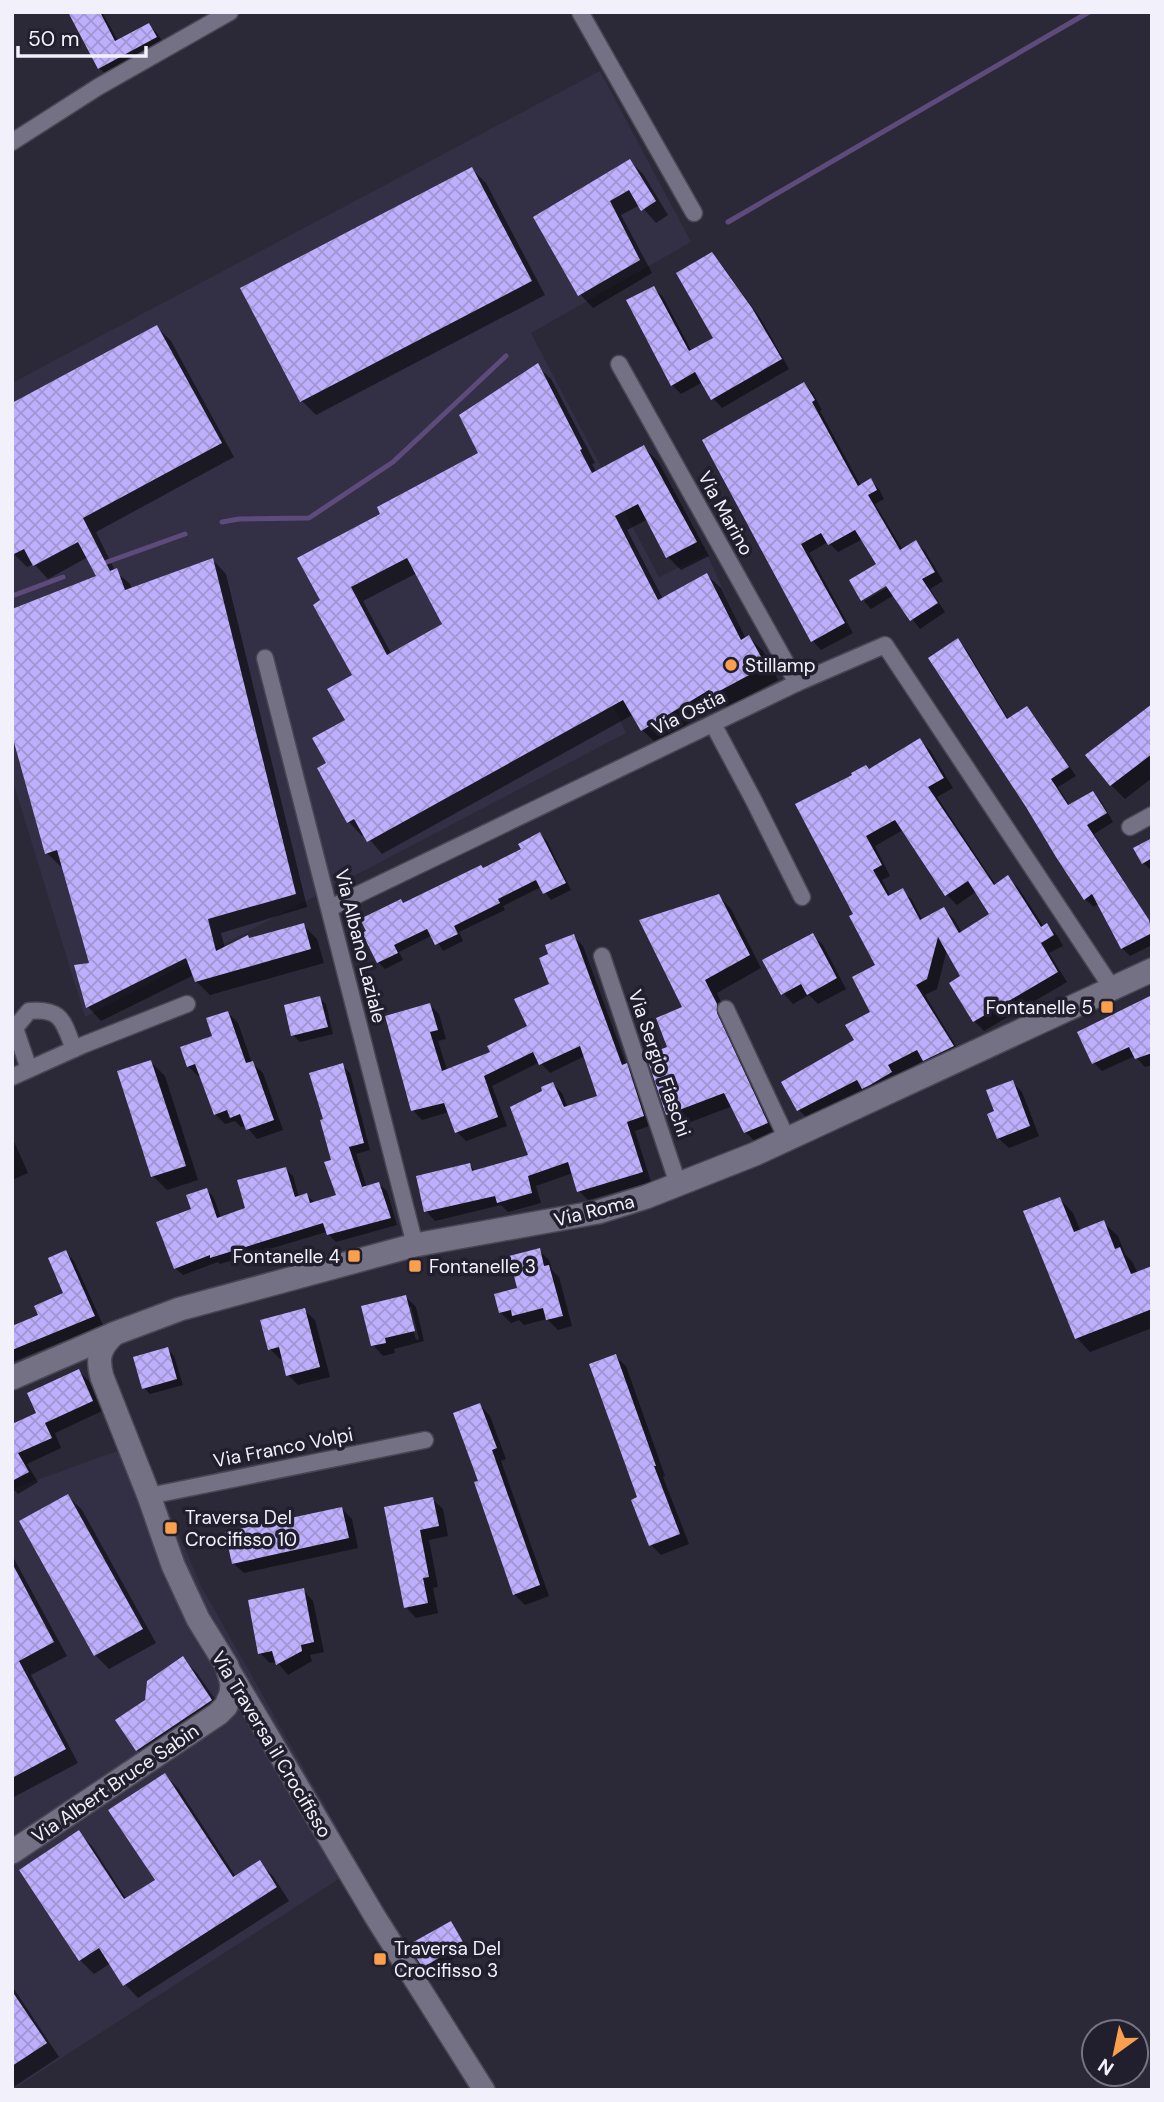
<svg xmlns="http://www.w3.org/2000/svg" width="1164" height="2102" font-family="'DM Sans',sans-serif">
  <defs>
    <pattern id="building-cross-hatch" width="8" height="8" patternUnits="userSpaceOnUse" patternTransform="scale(1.75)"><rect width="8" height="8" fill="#bdaffd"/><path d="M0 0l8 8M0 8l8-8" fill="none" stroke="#a095d0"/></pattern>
  </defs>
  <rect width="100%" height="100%" fill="#2b2938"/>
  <g fill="#332f45">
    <polygon points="600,71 691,242 531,333 659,577 707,554 740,627 611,700 626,733 85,1017 12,778 12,383"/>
    <polygon points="139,1443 201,1586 359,1866 12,2090 12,1489"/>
  </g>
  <g fill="#0007" fill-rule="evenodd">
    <polygon points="70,12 102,12 118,41 149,25 158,34 165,47 109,77 99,68"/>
    <polygon points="630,161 643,174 668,215 656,223 640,205 621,215 652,273 593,308 580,294 535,218"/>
    <polygon points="472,169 486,183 545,295 316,415 302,401"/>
    <polygon points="712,254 721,264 761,319 789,369 722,408 713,398 703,382 681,394 672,385 654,288 663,297 692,352 715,339"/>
    <polygon points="157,327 171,341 234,457 96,532 115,571 130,584 132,590 213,560 226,574 307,907 221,933 225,948 303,925 317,939 324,963 210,995 196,981 194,975 101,1021 88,1007 76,967 91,964 63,866 61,867 47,853 98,577 88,557 48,579 34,564 27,567 14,554"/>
    <path d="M537 366 551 379 595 463 592 464 597 473 644 448 658 461 709 556 681 570 668 557 648 519 627 530 663 599 707 575 721 588 746 639 749 637 763 651 778 680 727 707 722 703 656 743 642 730 634 714 382 854 365 834 362 836 349 822 319 769 329 763 347 721 355 675 323 601 383 515 480 454ZM417 573 445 625 392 655 363 601Z"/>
    <polygon points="804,384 813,393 822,410 820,411 861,486 870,480 879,489 884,499 875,504 903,550 916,542 925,551 943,581 930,589 945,612 920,629 894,595 871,609 864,601 895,583 878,565 863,539 838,552 828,542 809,553 853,633 821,650 813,641 704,441"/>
    <polygon points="958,641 966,649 1009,720 1027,708 1035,717 1076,776 1058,787 1070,806 1092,793 1101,801 1113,822 1094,834 1152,925 1152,945 1130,956 1122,948 1099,903 1094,907 1085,899"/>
    <polygon points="1152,706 1152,778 1125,799 1111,785"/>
    <path d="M920 740 930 750 953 788 937 797 996 885 1008 878 1018 887 1044 927 1047 925 1057 935 1063 946 1049 953 1067 982 984 1031 974 1021 962 977 947 949 937 989 925 995 962 1056 934 1070 925 1060 897 1075 901 1083 873 1098 865 1090 809 1120 799 1110 856 1041 873 1012 877 966 855 915 870 771ZM903 830 947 895 957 905 977 891 991 914 962 933 954 919 944 909 923 921 912 900 903 890 891 897 882 880 890 876 875 846Z"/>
    <polygon points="540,834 547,841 571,890 551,900 541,887 503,906 505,910 459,932 463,941 443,951 433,935 399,952 403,960 385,969 378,962 404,905 523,849"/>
    <polygon points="1152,840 1152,871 1143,863"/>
    <polygon points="719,896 731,909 761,968 717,993 779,1135 758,1144 745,1132 733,1106 680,1126 668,1114 669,1048 684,1008"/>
    <polygon points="812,935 823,945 846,989 818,1004 809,995 793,1004 783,993"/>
    <polygon points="573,936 583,946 627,1066 635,1074 652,1125 635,1131 651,1182 588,1200 579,1191 573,1173 536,1186 541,1203 508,1212 501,1205 435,1221 426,1211 470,1165 476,1172 531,1156 544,1092 553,1084 562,1093 568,1108 599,1097 585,1056 550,1073 540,1062 492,1086 507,1126 466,1141 457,1132 449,1112 422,1120 413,1110 430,1005 439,1014 446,1039 438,1041 447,1070 493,1053 529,1027"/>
    <polygon points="319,998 326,1004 333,1034 300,1042 293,1035"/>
    <polygon points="1152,998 1152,1065 1145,1067 1135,1056 1102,1071 1094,1063"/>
    <polygon points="228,1013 238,1023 252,1063 263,1073 283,1130 257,1139 246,1126 241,1127 235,1121 225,1124 215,1114 201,1075 198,1076 188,1066 214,1037"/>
    <polygon points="151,1062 165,1076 198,1180 167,1190 153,1176"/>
    <polygon points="342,1065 350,1073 370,1150 356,1154 367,1188 379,1184 387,1191 397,1225 336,1242 326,1232 220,1264 218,1262 183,1275 175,1268 193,1210 207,1190 214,1198 221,1218 247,1210 286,1169 293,1176 299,1197 307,1195 315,1203 338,1196 325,1120"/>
    <polygon points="1012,1082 1022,1092 1039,1136 1009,1148 998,1138 996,1112"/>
    <polygon points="12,1137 28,1173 12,1180"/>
    <polygon points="1060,1199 1073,1213 1081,1232 1104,1223 1118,1236 1125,1254 1133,1263 1138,1274 1152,1268 1152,1328 1090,1352 1077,1338"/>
    <polygon points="539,1250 549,1260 552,1270 559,1277 572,1326 558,1330 547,1319 524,1325 519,1320 511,1323 500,1312 520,1290"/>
    <polygon points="66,1252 74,1261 103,1325 12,1362 12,1328 40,1316 66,1294"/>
    <path d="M406 1297 416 1307 424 1341 394 1349 395 1353 383 1356 373 1345ZM407 1307H411L419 1339 416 1340Z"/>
    <polygon points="304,1310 315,1320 330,1377 298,1385 288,1375 283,1359 280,1359 270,1349"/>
    <polygon points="168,1349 174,1356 183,1385 150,1394 144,1388"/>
    <polygon points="615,1356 626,1366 665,1476 663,1477 689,1544 661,1555 651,1545 640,1498"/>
    <polygon points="78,1371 89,1381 102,1411 55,1433 61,1448 27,1464 38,1482 18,1494 12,1488 12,1437 39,1414"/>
    <polygon points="480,1405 490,1416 506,1459 501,1461 549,1596 525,1605 514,1594 480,1482"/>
    <polygon points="68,1496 82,1510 156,1643 109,1669 95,1655"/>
    <polygon points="432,1499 443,1509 448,1536 429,1540 438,1587 433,1588 438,1613 416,1618 406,1607 386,1508"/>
    <polygon points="342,1509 352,1519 358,1548 244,1573 233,1563"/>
    <polygon points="12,1555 67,1656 31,1675 78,1763 12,1798"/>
    <polygon points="303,1590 313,1601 324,1652 310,1655 312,1661 288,1675 277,1662 270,1663 260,1653"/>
    <polygon points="183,1659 197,1673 225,1714 151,1764 137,1750 147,1701"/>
    <polygon points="165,1775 178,1788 236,1877 259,1862 273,1876 289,1901 138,1998 125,1984 111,1963 94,1974 80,1960 79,1833 92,1846 127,1900 157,1880"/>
    <polygon points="450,1923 469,1949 430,1973 424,1967"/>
    <polygon points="12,1986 59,2057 12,2088"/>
  </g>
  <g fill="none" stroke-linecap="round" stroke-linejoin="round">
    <g stroke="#5d4b7c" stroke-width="5">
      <polyline points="728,222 1089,12"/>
      <polyline points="222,522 239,519 309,518 393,462 506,356"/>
      <polyline points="107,562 185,534"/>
      <polyline points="12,596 63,577"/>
    </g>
  </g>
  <g fill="url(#building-cross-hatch)" fill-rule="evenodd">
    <polygon points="68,12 100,12 115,41 149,23 157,37 98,69"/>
    <polygon points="630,159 656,201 641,211 629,190 610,201 640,260 578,296 533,217"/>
    <polygon points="472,167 532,281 300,402 240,288"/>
    <polygon points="712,252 752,308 782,359 711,400 695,372 671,386 626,300 654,286 689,351 713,338 676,273"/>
    <polygon points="157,325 222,443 83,518 110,571 117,568 125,590 213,558 296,894 208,919 216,951 248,935 249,938 304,923 311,949 195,982 186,958 86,1008 74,965 89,963 57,850 45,854 12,735 12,609 96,576 78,542 33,566 24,549 12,555 12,403"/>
    <path d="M538 363 582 449 580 450 592 473 644 445 697 542 666 558 638 504 615 516 658 600 707 573 741 640 749 635 766 666 712 695 709 690 641 731 623 700 367 842 354 819 347 823 317 768 326 763 312 738 345 720 327 689 352 675 313 605 320 600 297 558 380 514 377 507 478 453 459 415ZM407 558 442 624 387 655 351 587Z"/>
    <polygon points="804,382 815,400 812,402 858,486 871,478 877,490 868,495 900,550 916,540 935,572 922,579 938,603 910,621 886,586 861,601 849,580 876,564 855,530 828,545 821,533 801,544 845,623 811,642 702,440"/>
    <polygon points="958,638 1007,719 1027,706 1069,767 1051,779 1068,805 1093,791 1107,813 1087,825 1149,920 1152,933 1121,949 1092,894 1084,900 1056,857 1026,807 928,658"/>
    <polygon points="1152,704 1152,754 1110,786 1085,755"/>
    <path d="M920 738 944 778 928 787 994 885 1008 875 1041 927 1047 923 1054 935 1041 943 1058 972 973 1022 949 983 960 976 938 937 927 979 916 985 954 1046 923 1061 917 1050 888 1065 892 1072 870 1085 862 1089 857 1080 797 1111 781 1082 854 1040 845 1025 870 1012 852 977 875 965 849 916 853 914 795 804 852 775 851 773 866 765 869 769ZM895 820 945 896 968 881 989 914 959 933 944 907 920 920 903 888 888 896 873 870 882 865 866 836Z"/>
    <polygon points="540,832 566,883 543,894 536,880 498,899 500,903 454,926 458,934 435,945 427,929 394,945 398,953 377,963 362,933 366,931 360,919 401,899 403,903 481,865 483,868 521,849 518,844"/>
    <polygon points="1152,838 1152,858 1142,864 1133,848"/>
    <polygon points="719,894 750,955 705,980 717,1004 717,1013 768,1123 744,1133 724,1093 666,1115 646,1055 667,1047 656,1018 682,1007 639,920"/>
    <polygon points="813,933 837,978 807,995 801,984 781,995 762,960"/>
    <polygon points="574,934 622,1065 627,1063 644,1116 627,1122 643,1172 577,1192 568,1162 528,1176 532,1193 497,1203 495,1196 424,1212 416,1176 470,1163 472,1171 528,1155 510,1107 542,1091 541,1087 553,1082 564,1107 597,1096 580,1046 539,1065 533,1052 484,1076 498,1117 455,1133 444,1103 411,1111 385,1016 430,1003 438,1030 430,1032 442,1071 490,1052 487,1046 527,1026 514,999 549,984 539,958 548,954 545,945"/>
    <polygon points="1152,995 1152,1053 1135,1059 1129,1047 1092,1064 1077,1032"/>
    <polygon points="320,996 328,1027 291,1036 284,1005"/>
    <polygon points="228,1011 246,1063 253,1061 274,1120 246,1130 240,1114 230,1118 227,1110 214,1115 195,1064 187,1067 180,1047 212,1036 206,1018"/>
    <polygon points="151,1060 186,1166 151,1177 117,1071"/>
    <polygon points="343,1063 364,1143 349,1147 362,1187 379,1182 391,1218 327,1235 323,1223 210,1258 210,1255 174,1269 156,1222 191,1209 186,1195 207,1188 217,1218 245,1208 237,1180 286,1167 295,1197 307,1193 310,1203 336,1195 324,1162 331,1160 320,1120 323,1119 309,1073"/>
    <polygon points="1013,1080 1030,1126 997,1139 987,1114 994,1111 986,1090"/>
    <polygon points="1060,1197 1074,1232 1104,1220 1115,1249 1120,1247 1131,1274 1152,1266 1152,1309 1075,1339 1023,1211"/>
    <polygon points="540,1248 544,1266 549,1265 563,1316 546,1320 543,1308 512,1316 511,1310 499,1313 494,1294 517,1288 509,1256"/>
    <polygon points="66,1250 95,1316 12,1350 12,1326 38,1315 34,1306 63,1293 48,1258"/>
    <polygon points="406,1295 415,1331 385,1338 386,1343 371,1346 361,1306"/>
    <polygon points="305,1308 320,1367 286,1376 279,1347 268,1350 260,1320"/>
    <polygon points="168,1347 177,1379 142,1389 133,1357"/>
    <polygon points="616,1354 656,1466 654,1466 680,1534 649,1546 631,1500 637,1497 589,1364"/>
    <polygon points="79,1369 93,1401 45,1423 52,1438 18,1453 29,1472 12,1481 12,1424 36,1413 27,1393"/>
    <polygon points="480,1403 497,1448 492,1450 540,1585 513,1595 474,1482 478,1481 453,1413"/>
    <polygon points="68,1494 143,1629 94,1656 19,1521"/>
    <polygon points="433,1497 439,1526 420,1530 429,1577 423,1578 428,1603 404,1608 384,1507"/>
    <polygon points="342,1507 349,1538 232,1564 225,1532"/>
    <polygon points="12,1563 54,1642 19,1661 66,1749 12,1778"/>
    <polygon points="304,1588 314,1642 301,1645 302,1651 276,1665 272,1651 258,1654 248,1600"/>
    <polygon points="183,1656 212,1700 136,1751 115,1720 145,1700 147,1681"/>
    <polygon points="165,1773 233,1877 260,1860 277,1887 123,1986 99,1948 79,1961 19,1870 79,1830 124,1899 155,1880 108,1810"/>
    <polygon points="451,1921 463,1942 423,1968 408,1945"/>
    <polygon points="12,1991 47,2043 12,2066"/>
  </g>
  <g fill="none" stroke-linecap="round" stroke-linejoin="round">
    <g stroke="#494754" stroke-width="19">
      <g id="minor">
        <polyline points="580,12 694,213"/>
        <polyline points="12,142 98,87 230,12"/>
        <polyline points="619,364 797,683"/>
        <polyline points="265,658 415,1245"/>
        <polyline points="713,724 753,799 802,897"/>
        <polyline points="1130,827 1152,815"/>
        <polyline points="330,908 797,683 885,645 1112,988"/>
        <polyline points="602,956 678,1184"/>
        <polyline points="726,1009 787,1139"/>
        <path d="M29 1069 15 1028 29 1011C63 1008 63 1022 74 1049"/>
        <polyline points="12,1077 83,1045 187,1004"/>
        <polyline points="149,1496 425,1440"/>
      </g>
    </g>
    <g stroke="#494754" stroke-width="24">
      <polyline id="tertiary" points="230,1671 374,1915 484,2090"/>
    </g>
    <g stroke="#494754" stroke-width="26">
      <g id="secondary">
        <polyline points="12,1378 116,1333 180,1309 415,1245 598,1212 646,1197 755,1154 1152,970"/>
        <path d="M12 1852 218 1714 226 1706 231 1694 232 1684 227 1666 198 1619 173 1565 149 1496 102 1377C97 1358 99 1348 114 1334"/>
      </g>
    </g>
    <use href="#minor" stroke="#737183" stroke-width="16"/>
    <use href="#tertiary" stroke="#737183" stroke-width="21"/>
    <use href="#secondary" stroke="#737183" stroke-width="23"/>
  </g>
  <g fill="#fa9f4e" stroke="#211f2e" stroke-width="2.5">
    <circle cx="731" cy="665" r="7"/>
    <rect x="1100" y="1000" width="14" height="14" rx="3.5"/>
    <rect x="347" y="1249" width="14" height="14" rx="3.5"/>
    <rect x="408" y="1259" width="14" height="14" rx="3.5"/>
    <rect x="164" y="1521" width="14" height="14" rx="3.5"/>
    <rect x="373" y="1952" width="14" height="14" rx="3.5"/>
  </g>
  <g text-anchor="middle" stroke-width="7" stroke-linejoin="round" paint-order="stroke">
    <g font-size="19" fill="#f2f1fb" stroke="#211f2e">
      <text transform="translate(726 513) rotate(61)" y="7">Via Marino</text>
      <text transform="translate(688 712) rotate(-26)" y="7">Via Ostia</text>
      <text transform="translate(361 946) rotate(76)" y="7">Via Albano Laziale</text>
      <text transform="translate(660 1063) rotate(71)" y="7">Via Sergio Fiaschi</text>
      <text transform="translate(594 1210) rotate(-14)" y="7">Via Roma</text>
      <text transform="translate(283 1447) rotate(-11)" y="7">Via Franco Volpi</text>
      <text transform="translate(272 1744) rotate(59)" y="7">Via Traversa il Crocifisso</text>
      <text transform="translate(115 1783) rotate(-34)" y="7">Via Albert Bruce Sabin</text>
    </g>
    <g font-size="19" fill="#f2f1fb" stroke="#211f2e" text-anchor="start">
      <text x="745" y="672">Stillamp</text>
      <text x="1093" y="1014" text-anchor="end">Fontanelle 5</text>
      <text x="340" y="1263" text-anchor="end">Fontanelle 4</text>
      <text x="429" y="1273">Fontanelle 3</text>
      <text x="185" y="1524">Traversa Del<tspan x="185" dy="22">Crocifisso 10</tspan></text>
      <text x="394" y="1955">Traversa Del<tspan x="394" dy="22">Crocifisso 3</tspan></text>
    </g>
  </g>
  <rect width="1164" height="2102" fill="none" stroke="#f2f1fb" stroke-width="28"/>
  <g transform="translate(1115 2053) rotate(213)"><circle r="33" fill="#211f2e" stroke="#757380" stroke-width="2"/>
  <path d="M0-5L12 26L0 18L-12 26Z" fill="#fa9f4e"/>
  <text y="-10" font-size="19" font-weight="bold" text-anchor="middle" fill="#f2f1fb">N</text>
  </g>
  <path d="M18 46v10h128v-10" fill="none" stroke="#f2f1fb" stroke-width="3.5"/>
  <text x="28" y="46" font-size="21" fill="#f2f1fb" stroke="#211f2e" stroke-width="5" paint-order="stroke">50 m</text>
</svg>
